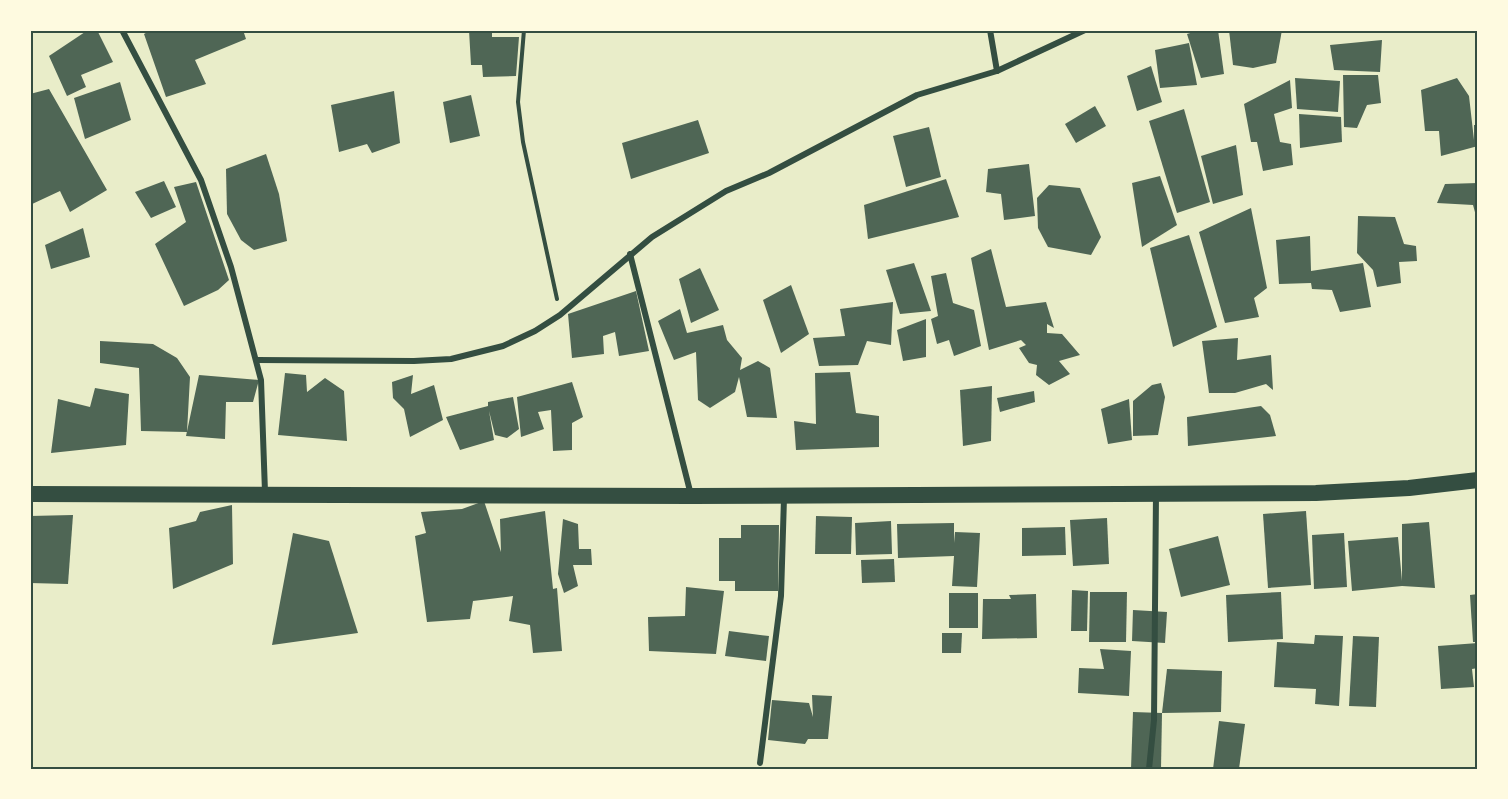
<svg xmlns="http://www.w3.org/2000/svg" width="1508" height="799" font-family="'Sofia Sans Condensed',sans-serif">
  <rect width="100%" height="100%" fill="#e9edc9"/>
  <g fill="#4f6655">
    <polygon points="88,30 97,30 113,62 81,75 86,87 67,96 49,56"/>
    <polygon points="151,30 243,30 246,39 195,60 206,84 166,97 144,34"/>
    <polygon points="469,30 492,30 492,37 519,37 516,76 483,77 482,65 471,65"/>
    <polygon points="1200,30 1218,30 1224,74 1201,78 1187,34"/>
    <polygon points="1229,30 1282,30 1276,63 1253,68 1233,65"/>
    <polygon points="1382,40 1380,72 1334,70 1330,45"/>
    <polygon points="1189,43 1197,85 1160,88 1155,50"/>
    <polygon points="1151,66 1162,102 1137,111 1127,76"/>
    <polygon points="1343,75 1378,75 1381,103 1367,105 1357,128 1344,127"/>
    <polygon points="1295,78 1340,81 1338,112 1297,109"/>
    <polygon points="1457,78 1469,96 1474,140 1474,125 1478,125 1478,146 1441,156 1439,131 1425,131 1421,90"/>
    <polygon points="1290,80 1292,108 1274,114 1280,142 1291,144 1293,165 1263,171 1257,142 1251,142 1244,104"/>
    <polygon points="120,82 131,120 85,139 74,98"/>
    <polygon points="49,89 107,190 70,212 60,191 30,205 30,94"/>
    <polygon points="394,91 400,143 372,153 367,144 339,152 331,105"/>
    <polygon points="471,95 480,136 450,143 443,102"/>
    <polygon points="1095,106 1106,126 1076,143 1065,124"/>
    <polygon points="1184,109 1210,202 1177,213 1149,121"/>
    <polygon points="1299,114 1341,117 1342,142 1300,148"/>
    <polygon points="698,120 709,153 631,179 622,143"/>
    <polygon points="929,127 941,177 906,187 893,136"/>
    <polygon points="1236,145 1243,195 1213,204 1201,156"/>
    <polygon points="266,154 279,194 287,241 254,250 241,240 227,214 226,169"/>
    <polygon points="1029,164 1035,216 1004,220 1001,194 986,192 988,169"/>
    <polygon points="1160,176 1177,225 1142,247 1132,183"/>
    <polygon points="946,179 959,217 868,239 864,205"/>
    <polygon points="164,181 176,207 151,218 135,192"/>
    <polygon points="196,182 229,280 218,290 184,306 155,244 186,222 174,187"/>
    <polygon points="1478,183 1478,223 1473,205 1437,203 1445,184"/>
    <polygon points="1049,185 1080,188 1101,237 1091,255 1048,247 1038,228 1037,198"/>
    <polygon points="1251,208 1267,288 1254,298 1259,317 1225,323 1199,232"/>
    <polygon points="1358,216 1395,217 1404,244 1416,246 1417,261 1399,262 1401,283 1377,287 1373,270 1357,253"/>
    <polygon points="83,228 90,257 51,269 45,245"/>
    <polygon points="1189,235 1217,327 1173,347 1150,248"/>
    <polygon points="1310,236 1311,271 1363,263 1371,307 1340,312 1332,290 1312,289 1311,283 1279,284 1276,240"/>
    <polygon points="991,249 1006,307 1046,302 1054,328 1047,324 1047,333 1062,334 1080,355 1059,361 1070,374 1049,385 1036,375 1037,365 1029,363 1019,348 1026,345 1021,340 989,350 971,258"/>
    <polygon points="914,263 931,311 900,314 886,270"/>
    <polygon points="700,268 719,310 691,323 679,279"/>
    <polygon points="946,273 953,303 974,310 981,346 954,356 949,340 937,344 931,319 938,316 931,276"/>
    <polygon points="791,285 809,334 781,353 763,300"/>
    <polygon points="636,291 649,351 619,356 615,332 603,336 604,354 572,358 568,314"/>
    <polygon points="893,302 891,345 867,341 858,365 819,366 813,338 845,336 840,309"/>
    <polygon points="680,309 687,333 723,325 727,340 742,358 740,370 758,361 770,368 777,418 747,417 739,377 735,392 710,408 698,400 696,352 674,360 658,321"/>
    <polygon points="926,319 926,357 903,361 897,330"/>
    <polygon points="1238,338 1237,360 1271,355 1273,390 1266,384 1235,393 1209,393 1202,341"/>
    <polygon points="100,341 153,344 177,358 190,377 187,432 141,431 139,368 100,363"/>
    <polygon points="850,372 856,413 879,416 879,447 796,450 794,421 816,424 815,373"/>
    <polygon points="285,373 306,375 307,392 325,378 344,391 347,441 278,435"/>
    <polygon points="199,375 259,380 253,402 226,402 225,439 186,436"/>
    <polygon points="413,375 411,394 434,385 443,420 410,437 404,409 393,398 392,382"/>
    <polygon points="572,382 583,417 572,423 572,450 553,451 551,410 538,412 544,429 521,437 517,397"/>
    <polygon points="1161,383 1165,397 1158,435 1133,436 1133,401 1152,385"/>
    <polygon points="992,386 991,441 963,446 960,390"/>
    <polygon points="95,388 129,394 126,445 51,453 58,399 90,407"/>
    <polygon points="1034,391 1035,402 1000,412 997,398"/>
    <polygon points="513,397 519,429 507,438 495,435 489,411 494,440 460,450 446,417 488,406 488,402"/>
    <polygon points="1129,399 1132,440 1108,444 1101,409"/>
    <polygon points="1261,406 1270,415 1276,436 1188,446 1187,417"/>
    <polygon points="484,501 501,552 500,519 545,511 553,589 557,588 562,651 533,653 530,625 509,621 513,596 473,601 470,619 427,622 415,536 426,533 421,512 462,509"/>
    <polygon points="232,505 233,564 173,589 169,528 196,521 200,512"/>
    <polygon points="1306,511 1311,585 1268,588 1263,514"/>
    <polygon points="73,515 68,584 30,583 30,516"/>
    <polygon points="816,516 852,517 851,554 815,554"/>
    <polygon points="1107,518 1109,564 1073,566 1070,520"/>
    <polygon points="563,519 578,524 579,549 591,549 592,565 573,565 578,586 564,593 558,574"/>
    <polygon points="891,521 892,554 856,555 855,523"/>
    <polygon points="1429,522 1435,588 1402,586 1352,591 1348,541 1398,537 1402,581 1402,524"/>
    <polygon points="954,523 954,543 955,532 980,533 977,587 952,586 954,556 898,558 897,524"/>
    <polygon points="741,525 779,525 778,591 735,591 735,581 719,581 719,538 741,538"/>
    <polygon points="1065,527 1066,555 1022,556 1022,528"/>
    <polygon points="293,533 329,541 358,633 272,645"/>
    <polygon points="1344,533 1347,587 1314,589 1312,535"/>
    <polygon points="1218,536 1230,585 1181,597 1169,549"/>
    <polygon points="894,559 895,582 862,583 861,560"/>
    <polygon points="686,587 724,591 716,654 649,651 648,617 685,616"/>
    <polygon points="1072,590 1088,591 1087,631 1071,631"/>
    <polygon points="1090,592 1127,592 1126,642 1089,642"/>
    <polygon points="1281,592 1283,639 1228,642 1226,595"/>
    <rect x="949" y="593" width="29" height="35"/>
    <polygon points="1036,594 1037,638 982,639 983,599 1011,599 1009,595"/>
    <polygon points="1478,594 1478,642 1473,642 1470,595"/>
    <polygon points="1133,610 1167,612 1165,643 1132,641"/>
    <polygon points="729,631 769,636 766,661 725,656"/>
    <polygon points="942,633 962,633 961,653 942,653"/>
    <polygon points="1315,635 1343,636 1339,706 1315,704 1316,689 1274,687 1277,642 1314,644"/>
    <polygon points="1353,636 1379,637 1376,707 1349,706"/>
    <polygon points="1478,643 1478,668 1472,669 1474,687 1441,689 1438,646"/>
    <polygon points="1100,649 1131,651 1129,696 1078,693 1079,668 1104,669"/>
    <polygon points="1167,669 1222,671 1221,712 1162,713"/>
    <polygon points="812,695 832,696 828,739 808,739 805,744 768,740 772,700 809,703 813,717"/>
    <polygon points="1133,712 1162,713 1161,769 1131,769"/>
    <polygon points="1219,721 1245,724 1239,769 1213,769"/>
  </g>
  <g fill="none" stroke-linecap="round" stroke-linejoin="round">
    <polyline stroke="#344e41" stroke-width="4" points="524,30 518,102 523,142 557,299"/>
    <g stroke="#344e41" stroke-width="6">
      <polyline points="122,30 201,180 231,267 261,380 265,492"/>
      <polyline points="990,30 997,71"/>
      <polyline points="630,254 691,495"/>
      <polyline points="257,360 414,361 451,359 503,346 535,331 560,315 652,237 726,191 769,173 917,95 997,71 1085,30"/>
      <polyline points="760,763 781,596 784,498"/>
      <polyline points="1149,769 1154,720 1156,494"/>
    </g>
    <polyline stroke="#344e41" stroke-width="16" points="30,494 692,496 1316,493 1409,488 1478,480"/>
  </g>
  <rect width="1508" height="799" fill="none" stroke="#fefae0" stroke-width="63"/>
  <rect x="32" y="32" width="1444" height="736" fill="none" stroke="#344e41" stroke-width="2"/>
</svg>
